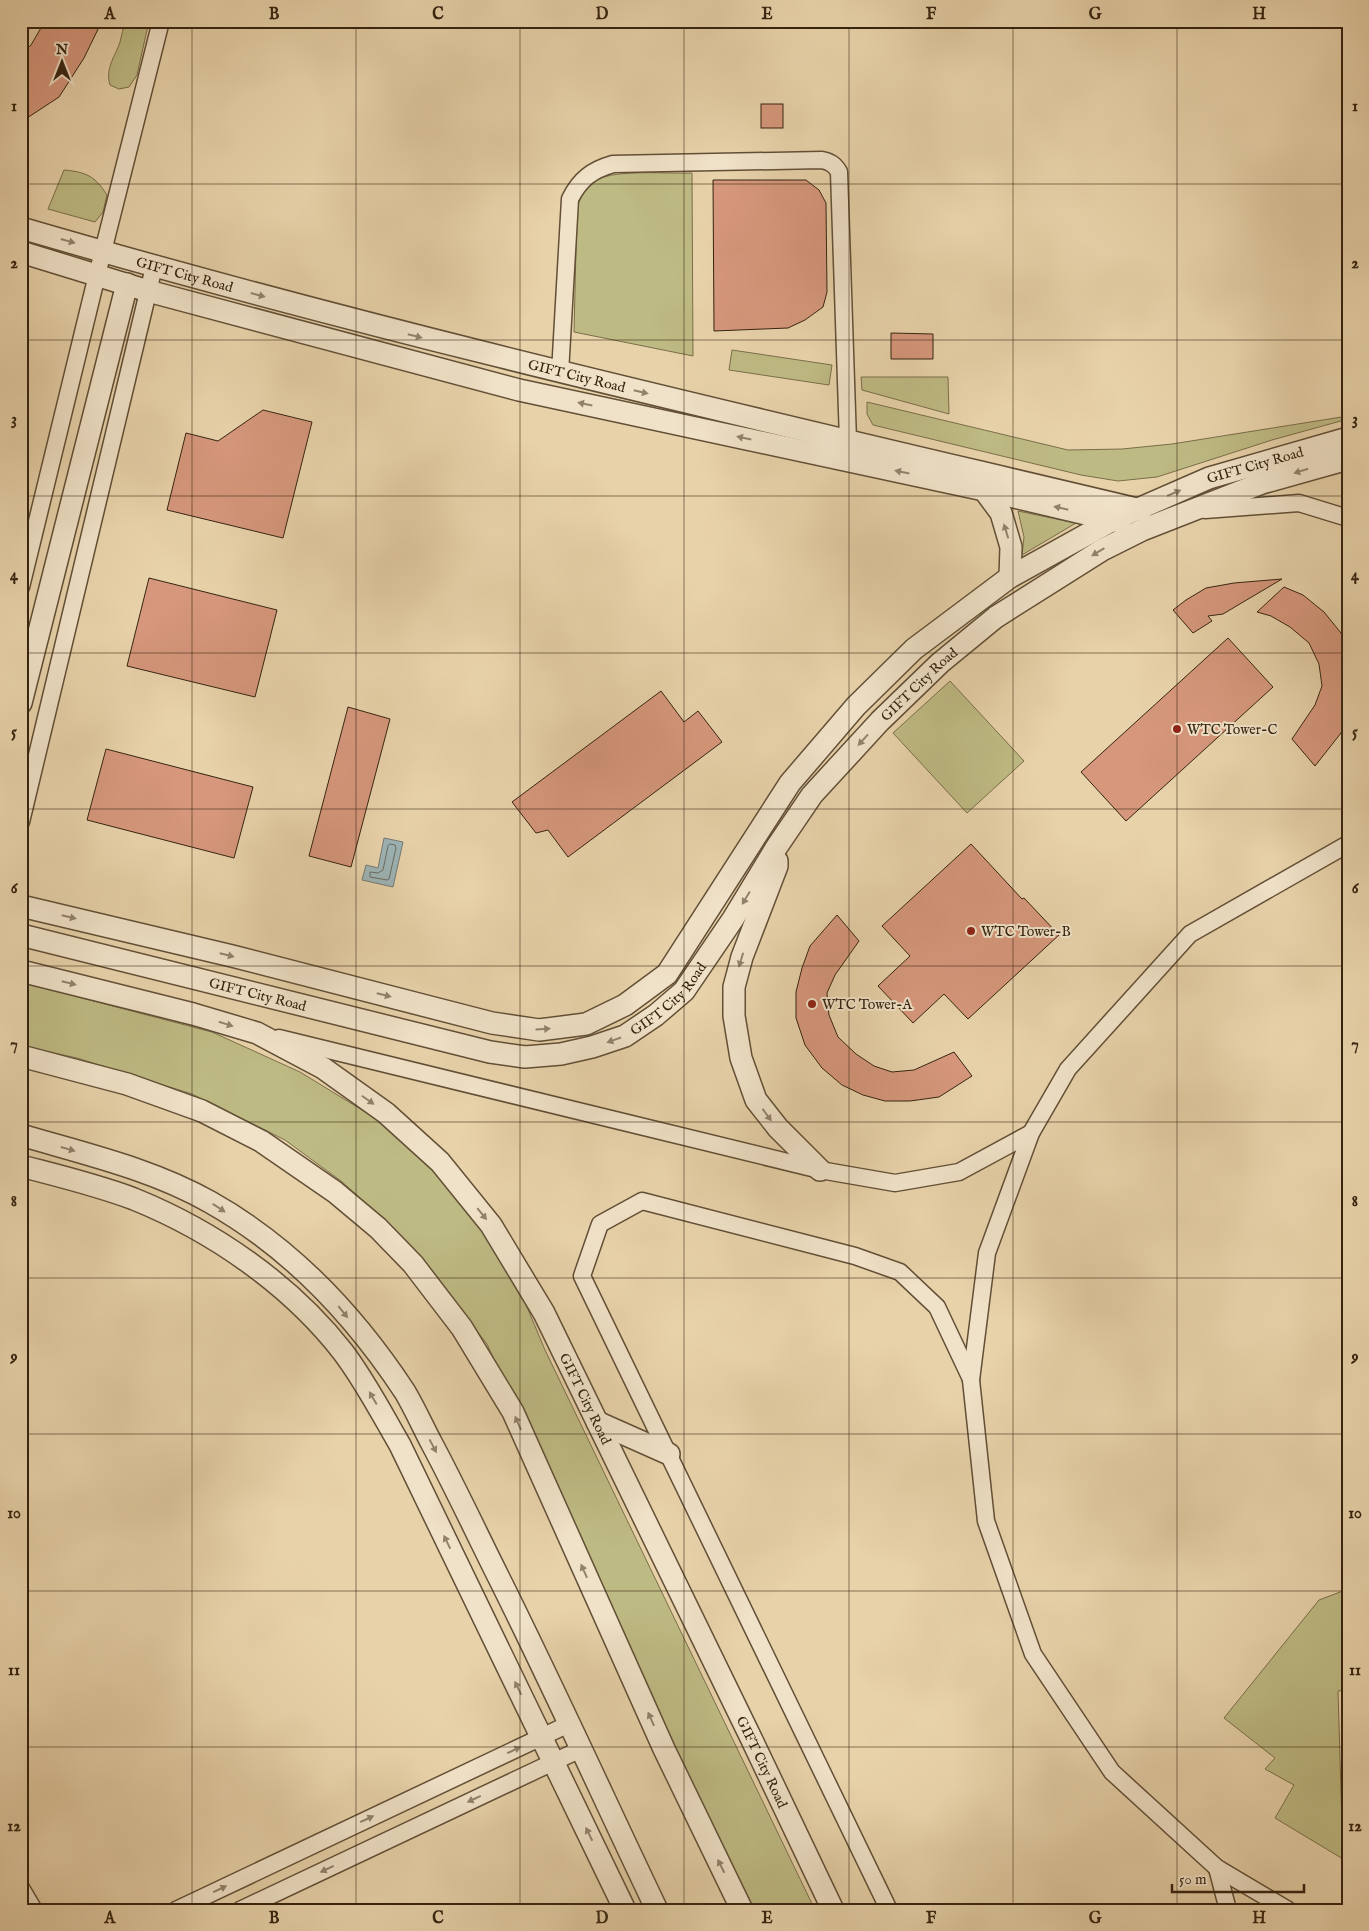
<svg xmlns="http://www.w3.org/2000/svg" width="1369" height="1931" font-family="'IM FELL English',serif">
  <rect width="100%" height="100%" fill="#e8d2aa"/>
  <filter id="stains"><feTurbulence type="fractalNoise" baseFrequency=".004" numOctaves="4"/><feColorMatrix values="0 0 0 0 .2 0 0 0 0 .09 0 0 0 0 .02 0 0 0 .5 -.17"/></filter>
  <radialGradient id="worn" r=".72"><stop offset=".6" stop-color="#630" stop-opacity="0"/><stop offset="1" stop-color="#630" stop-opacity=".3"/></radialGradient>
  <g fill="#beba83" stroke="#7a6e4a">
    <path d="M125 21H149L137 75 129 87 119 89 110 85C105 68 115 57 120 42 122 35 123 28 125 21Z"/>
    <path d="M64 170C86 172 95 176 107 195L103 212 95 222 48 209Z"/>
    <path d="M692 173 693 356 574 332 577 207C581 197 586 185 596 180 617 169 667 174 692 173Z"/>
    <polygon points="732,350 832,365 829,385 729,370"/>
    <polygon points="861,377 948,377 949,414 862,390"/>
    <polygon points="867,402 1068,450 1122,449 1172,444 1348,416 1348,419 1272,440 1157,477 1118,481 1081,475 873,425 867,414"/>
    <polygon points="1018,511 1076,523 1022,555 1024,537"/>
    <polygon points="950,681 1024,761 967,813 893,733"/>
    <polygon points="21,982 212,1032 300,1072 380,1121 421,1158 462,1202 511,1269 545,1350 815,1910 752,1910 591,1571 487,1344 438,1281 386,1221 341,1181 285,1140 192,1094 77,1058 21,1046"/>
    <polygon points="1348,1589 1348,1690 1338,1691 1343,1859 1275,1818 1294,1785 1265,1769 1275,1758 1224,1718 1319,1600"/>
  </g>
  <polygon fill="#9db4b5" stroke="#737a73" points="384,838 403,842 393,887 362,880 366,865 378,868"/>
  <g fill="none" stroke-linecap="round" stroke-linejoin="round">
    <polygon stroke="#696c62" stroke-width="1" points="390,844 395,845 396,848 389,879 387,880 370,877 370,872 378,873 383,870 388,846"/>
  </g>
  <g fill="#d6977c" stroke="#352310">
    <polygon points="45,21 102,21 84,58 59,97 21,122 21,55 31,45"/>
    <rect x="761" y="104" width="22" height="24"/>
    <polygon points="713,180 806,180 819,190 826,203 827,292 823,307 805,320 788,328 714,331"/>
    <polygon points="891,333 933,334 933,359 891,359"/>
    <polygon points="263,410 312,422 283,538 167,510 186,433 218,441"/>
    <polygon points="149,578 277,610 255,697 127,666"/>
    <polygon points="1282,579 1223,614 1208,616 1212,621 1193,633 1173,610 1186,600 1206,588 1234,583"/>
    <polygon points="1284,587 1303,595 1324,612 1341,633 1348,651 1348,712 1341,733 1315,766 1292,739 1315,705 1322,686 1319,664 1309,643 1290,627 1271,616 1257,612"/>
    <polygon points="1228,638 1273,687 1126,821 1081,772"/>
    <polygon points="661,691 684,722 698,711 722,742 568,857 548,830 536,833 512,802"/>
    <polygon points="348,707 390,719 351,867 309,856"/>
    <polygon points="106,749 253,787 234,858 87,820"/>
    <polygon points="971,844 1022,899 1024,898 1059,935 968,1019 944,994 913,1023 878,986 910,956 882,926"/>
    <polygon points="837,915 859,941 835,975 827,993 829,1015 838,1037 856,1054 874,1066 892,1072 914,1070 954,1052 972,1076 939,1097 910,1101 885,1101 863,1095 842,1085 822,1068 805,1045 796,1018 796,992 802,968 810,946"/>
  </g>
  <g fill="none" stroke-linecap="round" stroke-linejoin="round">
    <g stroke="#624f36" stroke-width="19">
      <g id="minor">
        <path d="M560 373 570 199C580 179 592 170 613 164L822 160C831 162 835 165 839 172L848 441"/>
        <polyline points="1205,510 1299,503 1348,518"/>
        <polyline points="21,587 97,275 161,21"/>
        <polyline points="21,822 154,267"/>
        <polyline points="279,1038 820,1170 895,1183 959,1172 1031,1133"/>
        <polyline points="1217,1868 1228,1910"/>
        <polyline points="21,1888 34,1910"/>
        <polyline points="176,1910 569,1724"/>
        <polyline points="240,1910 581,1749"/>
        <polyline points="889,1910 582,1276 600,1224 642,1201 855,1256 900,1272 937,1307 971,1379"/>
        <polyline points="1288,1910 1217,1868 1112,1772 1033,1654 986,1521 971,1380 987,1253 1031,1133 1068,1069 1190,934 1348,844"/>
      </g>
    </g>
    <g stroke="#624f36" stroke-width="24">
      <g id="tertiary">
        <path id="s1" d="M21 228C391 336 766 421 1141 510"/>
        <polyline points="21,252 148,291 519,390 984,490 1120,522"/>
        <polyline points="984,490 1001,513 1011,547 1010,577"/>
        <polyline points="21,703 127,284"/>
        <polyline points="777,861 777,866 742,957 734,987 734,1016 741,1058 756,1100 778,1128 820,1170"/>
        <path id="s2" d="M21 906 232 956 492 1023 539 1030 586 1024 625 1005 667 974 790 783 856 706 914 649 1010 577 1113 520 1209 478 1348 438"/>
        <path id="s3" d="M21 935 490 1052 525 1057 561 1054 592 1047 625 1036 656 1015 684 991 733 919 776 848 812 795 880 721 940 663 996 617 1102 550 1142 530 1262 483 1348 459"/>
        <path id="s4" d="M21 971 193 1014 257 1033 323 1068 386 1113 440 1162 491 1225 544 1313 751 1738 833 1910"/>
        <polyline points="21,1056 127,1084 202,1111 261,1141 335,1192 378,1228 413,1264 462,1328 513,1412 664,1749 742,1910"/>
        <path d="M21 1135C85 1154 152 1169 210 1202 290 1247 355 1316 405 1392 415 1409 423 1427 432 1444 455 1487 476 1532 498 1576 553 1686 604 1799 657 1910"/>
        <path d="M21 1166C59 1176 97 1185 134 1199 213 1231 290 1284 343 1352 365 1381 382 1414 400 1445L625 1910"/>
        <polyline points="597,1422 669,1454"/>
      </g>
    </g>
    <use href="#minor" stroke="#f0e2c8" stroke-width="16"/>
    <use href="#tertiary" stroke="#f0e2c8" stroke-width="21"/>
  </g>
  <defs><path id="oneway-solid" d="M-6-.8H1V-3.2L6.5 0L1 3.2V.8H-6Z" transform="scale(1.25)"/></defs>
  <g fill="#92826c">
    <use href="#oneway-solid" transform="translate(68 241) rotate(16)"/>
    <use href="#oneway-solid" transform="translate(258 295) rotate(15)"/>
    <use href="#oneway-solid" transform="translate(415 336) rotate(14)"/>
    <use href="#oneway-solid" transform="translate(641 392) rotate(13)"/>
    <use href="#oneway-solid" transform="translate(585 404) rotate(-168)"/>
    <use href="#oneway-solid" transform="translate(744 438) rotate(-168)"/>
    <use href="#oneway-solid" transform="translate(1301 471) rotate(163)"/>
    <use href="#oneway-solid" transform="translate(902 472) rotate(-168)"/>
    <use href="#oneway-solid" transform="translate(1174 493) rotate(-23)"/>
    <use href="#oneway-solid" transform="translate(1061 508) rotate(-167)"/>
    <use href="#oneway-solid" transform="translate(1006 531) rotate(-107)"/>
    <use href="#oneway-solid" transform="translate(1098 552) rotate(149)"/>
    <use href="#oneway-solid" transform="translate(863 740) rotate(132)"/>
    <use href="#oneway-solid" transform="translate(746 898) rotate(121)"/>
    <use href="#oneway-solid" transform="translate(69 917) rotate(13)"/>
    <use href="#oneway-solid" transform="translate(227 955) rotate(14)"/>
    <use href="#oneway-solid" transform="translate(741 960) rotate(107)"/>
    <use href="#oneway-solid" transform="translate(69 983) rotate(14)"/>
    <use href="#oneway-solid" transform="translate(384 995) rotate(14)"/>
    <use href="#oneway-solid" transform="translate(226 1024) rotate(17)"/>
    <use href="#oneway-solid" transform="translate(543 1029) rotate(-3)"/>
    <use href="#oneway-solid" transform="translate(614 1040) rotate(161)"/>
    <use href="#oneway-solid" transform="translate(368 1100) rotate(35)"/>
    <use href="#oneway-solid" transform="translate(767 1115) rotate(54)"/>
    <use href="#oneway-solid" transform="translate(68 1149) rotate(16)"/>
    <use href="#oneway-solid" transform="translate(219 1208) rotate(33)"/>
    <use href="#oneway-solid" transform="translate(482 1214) rotate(51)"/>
    <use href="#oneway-solid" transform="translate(343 1312) rotate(51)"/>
    <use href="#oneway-solid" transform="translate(373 1398) rotate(-120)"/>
    <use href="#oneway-solid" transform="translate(518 1423) rotate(-114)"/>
    <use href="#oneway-solid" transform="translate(433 1446) rotate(62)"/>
    <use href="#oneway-solid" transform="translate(447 1542) rotate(-116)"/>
    <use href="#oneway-solid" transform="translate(584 1571) rotate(-114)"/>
    <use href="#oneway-solid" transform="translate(518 1688) rotate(-116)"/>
    <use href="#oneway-solid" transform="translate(651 1719) rotate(-114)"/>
    <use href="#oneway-solid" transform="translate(514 1750) rotate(-25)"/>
    <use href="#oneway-solid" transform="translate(474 1799) rotate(155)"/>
    <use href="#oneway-solid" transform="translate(367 1819) rotate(-25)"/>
    <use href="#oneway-solid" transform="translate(589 1834) rotate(-116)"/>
    <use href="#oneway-solid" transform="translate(721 1866) rotate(-116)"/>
    <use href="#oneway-solid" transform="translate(327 1869) rotate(155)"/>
    <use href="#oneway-solid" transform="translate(220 1889) rotate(-25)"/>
  </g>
  <path fill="none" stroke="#352310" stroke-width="1" stroke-opacity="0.55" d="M192 21V1910M356 21V1910M520 21V1910M684 21V1910M849 21V1910M1013 21V1910M1177 21V1910M21 184H1348M21 340H1348M21 496H1348M21 653H1348M21 809H1348M21 966H1348M21 1122H1348M21 1278H1348M21 1434H1348M21 1591H1348M21 1747H1348"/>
  <g fill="#8f2418" stroke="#f0e2c8" stroke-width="2">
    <circle cx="1177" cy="729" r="5"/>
    <circle cx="971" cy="931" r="5"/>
    <circle cx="812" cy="1004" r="5"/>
  </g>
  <g text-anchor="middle" stroke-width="4" stroke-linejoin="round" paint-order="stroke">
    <g font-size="14" fill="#352310" stroke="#f0e2c8">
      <text dy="5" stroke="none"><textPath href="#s1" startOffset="170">GIFT City Road</textPath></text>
      <text dy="5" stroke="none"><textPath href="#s1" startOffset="575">GIFT City Road</textPath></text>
      <text dy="5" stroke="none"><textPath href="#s2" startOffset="1476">GIFT City Road</textPath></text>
      <text dy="5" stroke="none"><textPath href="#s3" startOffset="1084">GIFT City Road</textPath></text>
      <text dy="5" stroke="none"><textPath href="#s3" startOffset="244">GIFT City Road</textPath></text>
      <text dy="5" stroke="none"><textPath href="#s3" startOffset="679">GIFT City Road</textPath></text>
      <text dy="5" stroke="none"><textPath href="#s4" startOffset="748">GIFT City Road</textPath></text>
      <text dy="5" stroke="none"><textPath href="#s4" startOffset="1152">GIFT City Road</textPath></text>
    </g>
    <g font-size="14" fill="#352310" stroke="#f0e2c8" text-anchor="start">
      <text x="1187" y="734">WTC Tower-C</text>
      <text x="981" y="936">WTC Tower-B</text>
      <text x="822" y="1009">WTC Tower-A</text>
    </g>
  </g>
  <rect width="1369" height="1931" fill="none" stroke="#e8d2aa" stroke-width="55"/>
  <g transform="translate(62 62)" stroke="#f0e2c8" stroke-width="4" paint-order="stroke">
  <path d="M0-4L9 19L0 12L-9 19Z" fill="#352310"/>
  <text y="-8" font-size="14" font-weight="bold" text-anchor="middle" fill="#352310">N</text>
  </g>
  <path d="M1172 1884v8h132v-8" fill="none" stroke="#352310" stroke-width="2.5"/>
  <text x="1179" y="1884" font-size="15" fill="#352310" stroke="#f0e2c8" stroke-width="4" paint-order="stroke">50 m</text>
  <rect x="28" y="28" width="1314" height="1876" fill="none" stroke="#352310" stroke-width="2"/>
  <g font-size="16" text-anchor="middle" font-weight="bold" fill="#352310">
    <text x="110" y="19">A</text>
    <text x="274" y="19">B</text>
    <text x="438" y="19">C</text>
    <text x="602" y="19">D</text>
    <text x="767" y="19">E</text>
    <text x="931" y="19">F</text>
    <text x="1095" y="19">G</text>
    <text x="1259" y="19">H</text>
    <text x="14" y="111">1</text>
    <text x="1355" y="111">1</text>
    <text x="14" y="268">2</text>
    <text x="1355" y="268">2</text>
    <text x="14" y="424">3</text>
    <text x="1355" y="424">3</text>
    <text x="14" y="580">4</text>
    <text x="1355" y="580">4</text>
    <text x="14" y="737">5</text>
    <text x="1355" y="737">5</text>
    <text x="14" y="893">6</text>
    <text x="1355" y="893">6</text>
    <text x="14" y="1049">7</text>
    <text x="1355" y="1049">7</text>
    <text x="14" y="1206">8</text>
    <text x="1355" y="1206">8</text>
    <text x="14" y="1362">9</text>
    <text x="1355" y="1362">9</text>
    <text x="14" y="1518">10</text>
    <text x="1355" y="1518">10</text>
    <text x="14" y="1675">11</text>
    <text x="1355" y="1675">11</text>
    <text x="14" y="1831">12</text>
    <text x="1355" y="1831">12</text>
    <text x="110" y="1923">A</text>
    <text x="274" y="1923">B</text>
    <text x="438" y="1923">C</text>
    <text x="602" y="1923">D</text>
    <text x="767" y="1923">E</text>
    <text x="931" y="1923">F</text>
    <text x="1095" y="1923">G</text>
    <text x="1259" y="1923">H</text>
  </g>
  <rect width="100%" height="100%" filter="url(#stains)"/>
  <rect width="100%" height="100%" fill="url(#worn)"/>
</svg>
